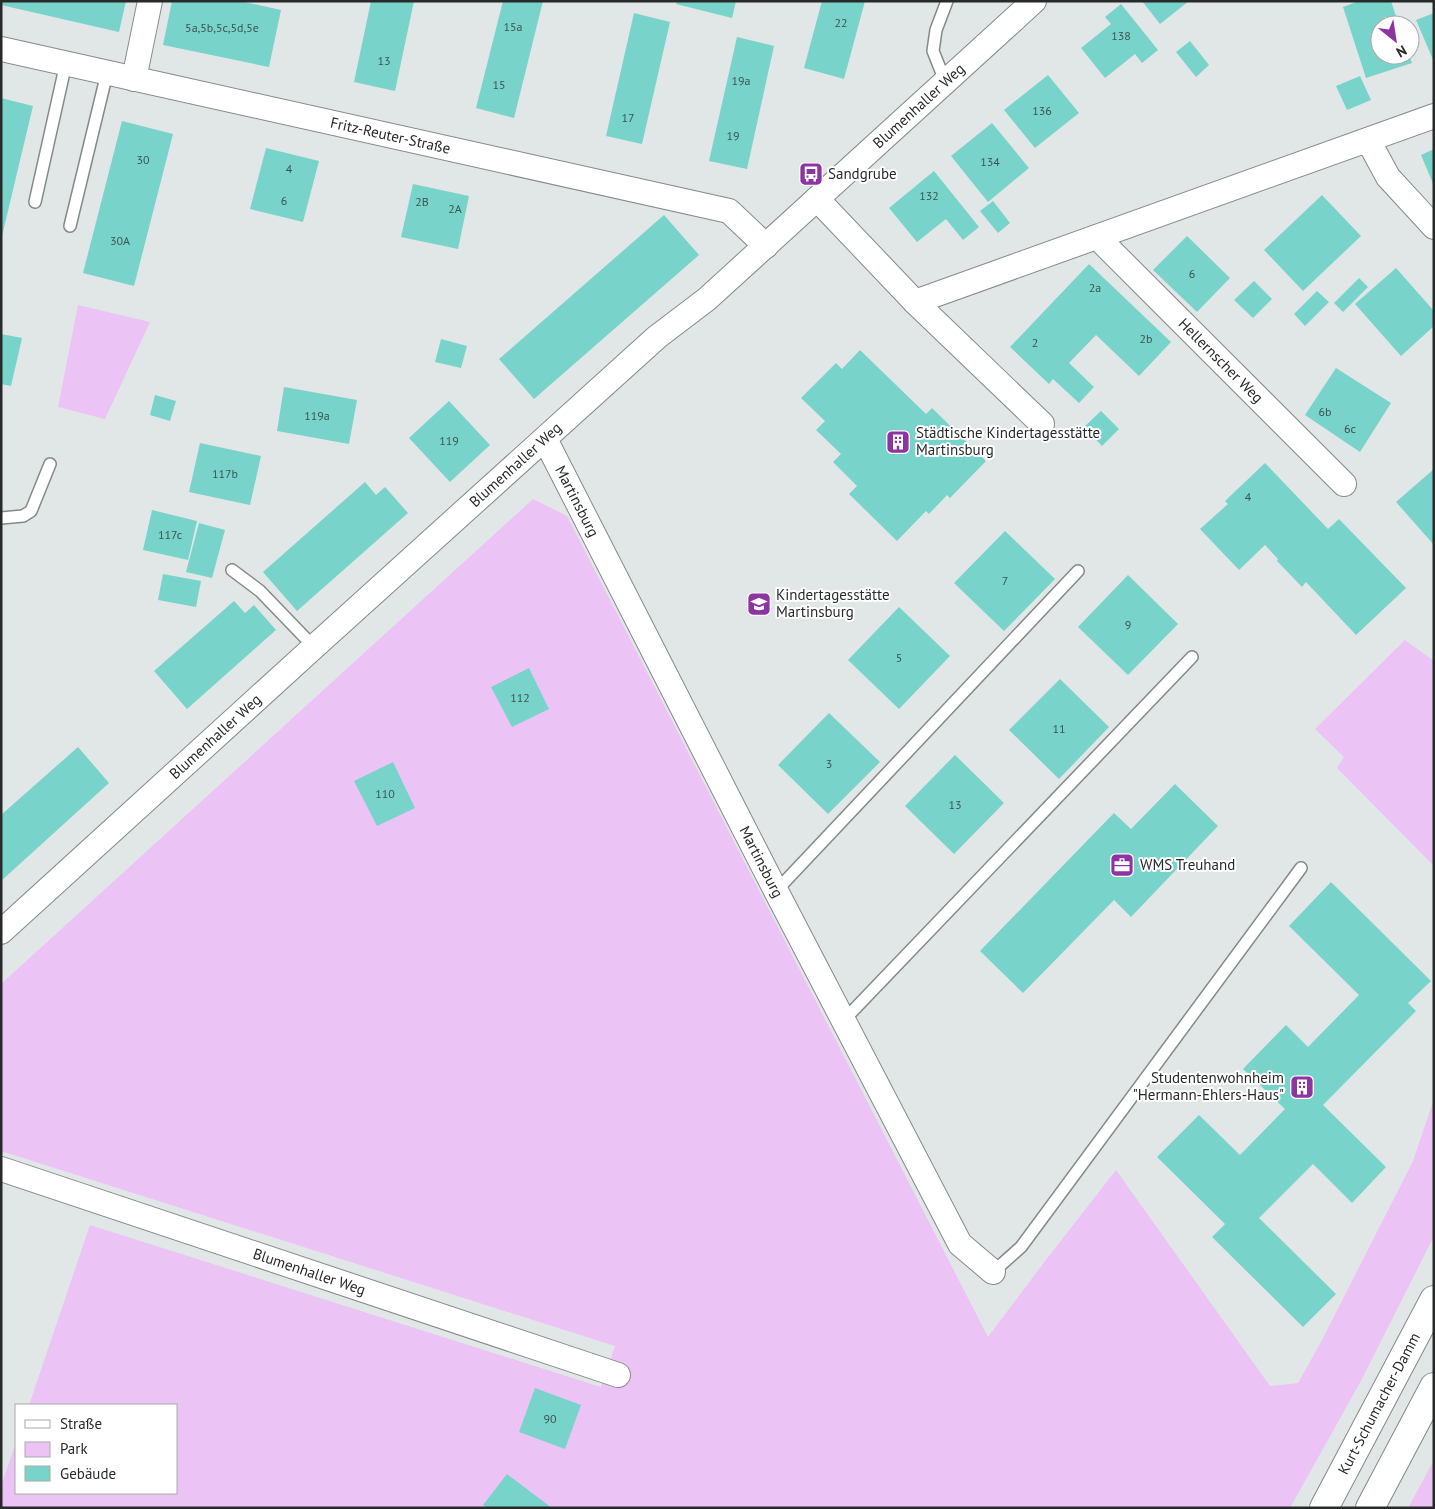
<svg xmlns="http://www.w3.org/2000/svg" width="1435" height="1509" font-family="'PT Sans',sans-serif">
  <rect width="100%" height="100%" fill="#e1e7e6"/>
  <g fill="#ebc4f5">
    <polygon points="78,305 150,322 105,419 58,407"/>
    <polygon points="533,499 567,516 988,1337 1042,1265 1116,1170 1270,1386 1298,1383 1321,1342 1413,1161 1434,1099 1434,1236 1362,1379 1290,1508 1,1508 1,1486 16,1442 16,1493 176,1493 176,1405 29,1405 90,1225 601,1387 615,1346 1,1151 1,984"/>
    <polygon points="1405,640 1434,661 1434,866 1337,768 1344,757 1315,729"/>
    <polygon points="1434,1460 1434,1508 1408,1508"/>
  </g>
  <g fill="#78d4ca">
    <polygon points="1,1 126,1 119,32 1,5"/>
    <polygon points="172,1 240,1 281,10 269,67 163,45"/>
    <polygon points="371,1 414,1 395,91 354,82"/>
    <polygon points="503,1 543,1 514,118 476,108"/>
    <polygon points="677,1 736,1 732,18 676,4"/>
    <polygon points="822,1 865,1 844,79 804,68"/>
    <polygon points="1142,1 1189,1 1160,24"/>
    <polygon points="1359,1 1391,1 1399,25 1380,25 1380,55 1409,55 1412,63 1366,78 1343,7"/>
    <polygon points="1121,4 1158,50 1142,63 1135,54 1105,78 1081,48 1111,24 1105,17"/>
    <polygon points="634,13 670,22 642,144 606,136"/>
    <polygon points="1434,13 1434,62 1416,20"/>
    <polygon points="737,37 774,46 747,169 709,161"/>
    <polygon points="1190,41 1209,65 1196,77 1176,52"/>
    <polygon points="1048,75 1079,113 1035,148 1004,110"/>
    <polygon points="1360,76 1371,100 1347,110 1336,86"/>
    <polygon points="1,98 33,106 2,236 1,236"/>
    <polygon points="122,121 173,134 134,286 83,273"/>
    <polygon points="992,123 1029,168 988,202 951,156"/>
    <polygon points="266,148 319,161 303,222 250,209"/>
    <polygon points="1434,149 1434,186 1421,155"/>
    <polygon points="934,171 979,227 963,240 946,219 917,242 889,208"/>
    <polygon points="413,184 469,196 458,249 401,237"/>
    <polygon points="1322,195 1361,236 1303,291 1264,250"/>
    <polygon points="993,201 1010,223 998,233 980,211"/>
    <polygon points="664,215 699,255 534,399 499,359"/>
    <polygon points="1187,236 1230,278 1197,312 1153,270"/>
    <polygon points="1089,264 1171,342 1139,376 1096,335 1069,363 1094,387 1079,403 1053,379 1049,384 1010,347"/>
    <polygon points="1396,268 1434,311 1434,326 1401,356 1355,304"/>
    <polygon points="1359,278 1368,287 1343,312 1334,303"/>
    <polygon points="1254,281 1272,299 1253,318 1234,300"/>
    <polygon points="1317,291 1329,302 1305,326 1294,314"/>
    <polygon points="1,334 22,338 11,386 1,384"/>
    <polygon points="441,339 467,346 461,368 435,362"/>
    <polygon points="860,350 926,414 932,408 986,461 950,498 947,495 929,514 926,511 897,541 849,494 857,486 833,462 841,454 816,430 825,421 801,398 836,363 842,369"/>
    <polygon points="1336,368 1391,403 1360,452 1305,415"/>
    <polygon points="284,387 357,400 349,444 277,431"/>
    <polygon points="155,395 176,401 170,421 150,415"/>
    <polygon points="449,401 490,445 450,482 409,438"/>
    <polygon points="1101,411 1119,429 1102,446 1084,427"/>
    <polygon points="200,443 261,456 250,505 189,492"/>
    <polygon points="1265,463 1328,529 1339,519 1406,588 1356,635 1306,582 1302,587 1277,561 1278,559 1265,545 1239,570 1200,529 1228,504 1225,501"/>
    <polygon points="1434,469 1434,545 1396,502"/>
    <polygon points="365,482 376,495 385,487 408,513 297,611 263,572"/>
    <polygon points="152,510 197,521 188,560 143,550"/>
    <polygon points="199,523 225,530 212,578 186,572"/>
    <polygon points="1005,531 1055,579 1004,631 954,583"/>
    <polygon points="163,574 201,581 196,607 158,600"/>
    <polygon points="1128,575 1178,624 1128,675 1078,627"/>
    <polygon points="234,601 245,613 254,605 276,630 187,709 154,671"/>
    <polygon points="899,607 950,656 899,709 848,660"/>
    <polygon points="529,668 549,709 512,727 491,687"/>
    <polygon points="1060,679 1109,727 1059,779 1009,730"/>
    <polygon points="829,713 880,762 828,814 778,765"/>
    <polygon points="78,747 109,783 1,881 1,815"/>
    <polygon points="955,755 1004,803 954,854 905,806"/>
    <polygon points="393,762 415,808 377,826 354,781"/>
    <polygon points="1175,784 1218,826 1131,917 1114,900 1023,993 980,951 1114,813 1131,829"/>
    <polygon points="1331,882 1431,981 1408,1003 1416,1011 1323,1105 1386,1167 1352,1203 1313,1164 1259,1218 1336,1294 1303,1327 1212,1237 1225,1224 1157,1157 1199,1115 1240,1155 1285,1109 1243,1069 1286,1025 1308,1047 1359,995 1289,926"/>
    <polygon points="535,1388 581,1405 565,1449 519,1432"/>
    <polygon points="507,1474 552,1508 487,1508 483,1505"/>
  </g>
  <g fill="none" stroke-linecap="round" stroke-linejoin="round">
    <g stroke="#858a89" stroke-width="14">
      <g id="service">
        <polyline points="945,81 933,51 936,30 947,1"/>
        <polyline points="35,202 66,63"/>
        <polyline points="70,226 107,73"/>
        <polyline points="1,518 23,516 31,511 50,464"/>
        <polyline points="232,570 260,591 314,647"/>
        <polyline points="776,891 1078,571"/>
        <polyline points="844,1020 1192,657"/>
        <polyline points="993,1272 1021,1247 1301,868"/>
      </g>
    </g>
    <g stroke="#858a89" stroke-width="26">
      <g id="minor">
        <path id="s1" d="M1 49 729 211 766 246"/>
        <polyline points="134,79 150,1"/>
        <polyline points="1368,140 1388,177 1434,227"/>
        <polyline points="817,199 915,302 1042,424"/>
        <path id="s2" d="M1097 237 1344 484"/>
        <polyline points="915,302 1434,116"/>
        <path id="s3" d="M545 439 776 891 960 1244 993 1272"/>
        <path id="s4" d="M1 932 314 647 657 337 707 299 1034 1"/>
        <path id="s5" d="M1 1169 618 1375"/>
      </g>
    </g>
    <g stroke="#858a89" stroke-width="30">
      <g id="secondary">
        <path id="s6" d="M1324 1508 1434 1300"/>
        <polyline points="1370,1508 1434,1387"/>
      </g>
    </g>
    <use href="#service" stroke="#fff" stroke-width="11"/>
    <use href="#minor" stroke="#fff" stroke-width="24"/>
    <use href="#secondary" stroke="#fff" stroke-width="28"/>
  </g>
  <defs>
    <g id="bus-square" transform="scale(1.25)"><rect x="-9" y="-9" width="18" height="18" rx="4" fill="#8c35a1" stroke="#fff"/><path d="M-5-6H5V4H4V6H2V4H-2V6H-4V4H-5ZM-3.5-4V0h7V-4ZM-3.5 1.2v1.5H-2V1.2ZM2 1.2v1.5H3.5V1.2Z" fill="#fff"/></g>
    <g id="building-square" transform="scale(1.25)"><rect x="-9" y="-9" width="18" height="18" rx="4" fill="#8c35a1" stroke="#fff"/><path d="M-4-6H4V6H1V3H-1V6H-4ZM-2.5-4.3h1.7v1.8h-1.7ZM.8-4.3h1.7v1.8H.8ZM-2.5-1h1.7V.8h-1.7ZM.8-1h1.7V.8H.8Z" fill="#fff"/></g>
    <g id="school-square" transform="scale(1.25)"><rect x="-9" y="-9" width="18" height="18" rx="4" fill="#8c35a1" stroke="#fff"/><path d="M0-5L7-2L0 1L-7-2ZM-4 1L0 2.5L4 1V4Q0 6-4 4Z" fill="#fff"/></g>
    <g id="office-square" transform="scale(1.25)"><rect x="-9" y="-9" width="18" height="18" rx="4" fill="#8c35a1" stroke="#fff"/><path d="M-6-3h4V-5.5h4V-3h4V5H-6ZM-1-4.5V-3h2v-1.5ZM-6 0V1H6V0Z" fill="#fff"/></g>
  </defs>
  <g fill-rule="evenodd">
    <use href="#bus-square" x="811" y="174"/>
    <use href="#building-square" x="898" y="442"/>
    <use href="#school-square" x="759" y="604"/>
    <use href="#office-square" x="1122" y="865"/>
    <use href="#building-square" x="1302" y="1087"/>
  </g>
  <g text-anchor="middle" stroke-width="4" stroke-linejoin="round" paint-order="stroke">
    <g font-size="12" fill="#3c5452">
      <text x="841" y="27">22</text>
      <text x="513" y="31">15a</text>
      <text x="222" y="32">5a,5b,5c,5d,5e</text>
      <text x="1121" y="40">138</text>
      <text x="384" y="65">13</text>
      <text x="741" y="85">19a</text>
      <text x="499" y="89">15</text>
      <text x="1042" y="115">136</text>
      <text x="628" y="122">17</text>
      <text x="733" y="140">19</text>
      <text x="143" y="164">30</text>
      <text x="990" y="166">134</text>
      <text x="289" y="173">4</text>
      <text x="929" y="200">132</text>
      <text x="284" y="205">6</text>
      <text x="422" y="206">2B</text>
      <text x="455" y="213">2A</text>
      <text x="120" y="245">30A</text>
      <text x="1192" y="278">6</text>
      <text x="1095" y="292">2a</text>
      <text x="1146" y="343">2b</text>
      <text x="1035" y="347">2</text>
      <text x="1325" y="416">6b</text>
      <text x="317" y="420">119a</text>
      <text x="1350" y="433">6c</text>
      <text x="449" y="445">119</text>
      <text x="225" y="478">117b</text>
      <text x="1248" y="501">4</text>
      <text x="170" y="539">117c</text>
      <text x="1005" y="585">7</text>
      <text x="1128" y="629">9</text>
      <text x="899" y="662">5</text>
      <text x="520" y="702">112</text>
      <text x="1059" y="733">11</text>
      <text x="829" y="768">3</text>
      <text x="385" y="798">110</text>
      <text x="955" y="809">13</text>
      <text x="550" y="1423">90</text>
    </g>
    <g font-size="15" fill="#282a2a" stroke="#fff">
      <text dy="5" stroke="none"><textPath href="#s4" startOffset="1235">Blumenhaller Weg</textPath></text>
      <text dy="5" stroke="none"><textPath href="#s1" startOffset="399">Fritz-Reuter-Straße</textPath></text>
      <text dy="5" stroke="none"><textPath href="#s2" startOffset="175">Hellernscher Weg</textPath></text>
      <text dy="5" stroke="none"><textPath href="#s4" startOffset="695">Blumenhaller Weg</textPath></text>
      <text dy="5" stroke="none"><textPath href="#s3" startOffset="70">Martinsburg</textPath></text>
      <text dy="5" stroke="none"><textPath href="#s4" startOffset="290">Blumenhaller Weg</textPath></text>
      <text dy="5" stroke="none"><textPath href="#s3" startOffset="475">Martinsburg</textPath></text>
      <text dy="5" stroke="none"><textPath href="#s5" startOffset="325">Blumenhaller Weg</textPath></text>
      <text dy="5" stroke="none"><textPath href="#s6" startOffset="118">Kurt-Schumacher-Damm</textPath></text>
    </g>
    <g font-size="15" fill="#282a2a" stroke="#fff" text-anchor="start">
      <text x="828" y="179">Sandgrube</text>
      <text x="916" y="438">Städtische Kindertagesstätte<tspan x="916" dy="17">Martinsburg</tspan></text>
      <text x="776" y="600">Kindertagesstätte<tspan x="776" dy="17">Martinsburg</tspan></text>
      <text x="1140" y="870">WMS Treuhand</text>
      <text x="1284" y="1083" text-anchor="end">Studentenwohnheim<tspan x="1284" dy="17">"Hermann-Ehlers-Haus"</tspan></text>
    </g>
  </g>
  <rect width="1435" height="1509" fill="none" stroke="#282a2a" stroke-width="5"/>
  <rect x="15" y="1404" width="162" height="90" fill="#ffffff" stroke="#a9aaaa"/>
  <rect x="25" y="1420" width="25" height="8" fill="#ffffff" stroke="#a9aaaa"/>
  <text x="60" y="1429" font-size="15" fill="#282a2a">Straße</text>
  <rect x="25" y="1442" width="25" height="15" fill="#ebc4f5" stroke="#a9aaaa"/>
  <text x="60" y="1454" font-size="15" fill="#282a2a">Park</text>
  <rect x="25" y="1466" width="25" height="15" fill="#78d4ca" stroke="#a9aaaa"/>
  <text x="60" y="1479" font-size="15" fill="#282a2a">Gebäude</text>
  <g transform="translate(1395 40) rotate(150)"><circle r="24" fill="#ffffff" stroke="#a9aaaa"/>
  <path d="M0-4L9 19L0 12L-9 19Z" fill="#8c35a1"/>
  <text y="-8" font-size="14" font-weight="bold" text-anchor="middle" fill="#282a2a">N</text>
  </g>
</svg>
